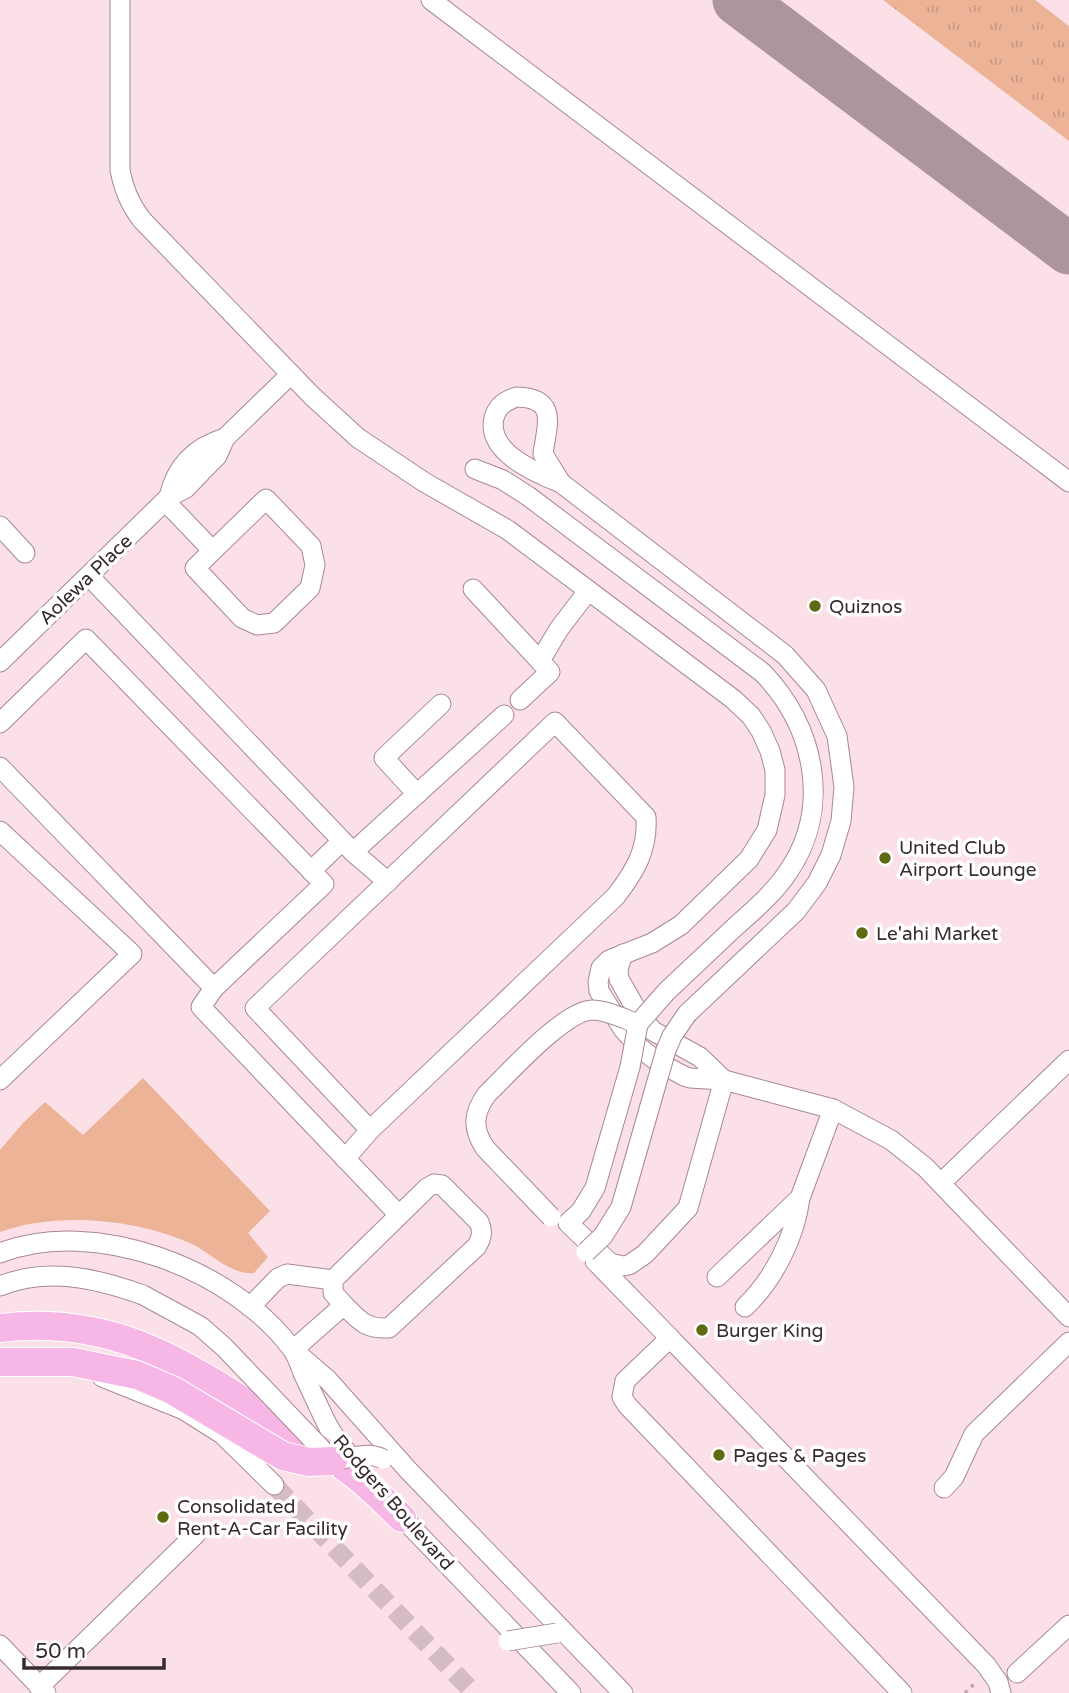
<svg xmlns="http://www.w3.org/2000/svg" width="1069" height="1693" font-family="'Varela Round',sans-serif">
  <defs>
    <pattern id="grass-tufts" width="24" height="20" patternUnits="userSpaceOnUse" patternTransform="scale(1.75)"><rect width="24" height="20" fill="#ecb397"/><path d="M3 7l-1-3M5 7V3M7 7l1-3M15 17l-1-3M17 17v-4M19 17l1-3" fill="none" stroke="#cb9a82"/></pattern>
  </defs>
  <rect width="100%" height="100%" fill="#fce0e7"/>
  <polygon fill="url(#grass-tufts)" points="883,0 1035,0 1069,26 1069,141"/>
  <path fill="#ecb397" d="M143 1078 270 1211 248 1233 268 1257 254 1273C231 1275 212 1254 192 1244 137 1219 57 1211 0 1232V1150L23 1123 45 1102 83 1135Z"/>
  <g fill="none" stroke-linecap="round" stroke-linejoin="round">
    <polyline stroke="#ac969b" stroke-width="51" points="738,0 1069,249"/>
    <polyline stroke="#d5bcc2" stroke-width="19" stroke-dasharray="19 10" stroke-linecap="butt" points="274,1485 474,1693"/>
    <g stroke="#a88891" stroke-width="21">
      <g id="minor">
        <path d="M120 0V170C124 190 130 204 142 220L312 396 358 438 424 482 508 530 733 699 751 716 761 731 770 751 775 770V795L767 830 749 859 681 925 652 943 609 960 601 968 598 982 599 991 623 1029 640 1048 658 1062 684 1076 690 1078 724 1080 833 1109 891 1140 925 1167 1069 1317"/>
        <polyline points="431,0 1069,482"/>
        <path d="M517 397C560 398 546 428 543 454L561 483C536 473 486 452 494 418 497 406 506 400 517 397Z"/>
        <path d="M475 469 503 480 528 496 763 673C815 727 832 808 788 872 774 893 754 910 736 926 713 948 689 970 666 992"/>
        <polyline points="561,483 785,655 816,690 837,736 844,787 841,821 831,855 817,883 796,911 687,1014"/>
        <path d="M169 497C176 466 195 447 225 438"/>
        <polygon points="266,499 311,546 315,565 310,588 274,623 257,625 242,618 195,568"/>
        <polyline points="165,501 212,550"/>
        <polyline points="0,526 25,553"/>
        <polyline points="89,576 353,852 504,715"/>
        <polyline points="473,589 540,661"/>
        <polyline points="0,662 169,497 186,488 206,467 217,456 225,438 291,374"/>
        <polyline points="520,700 550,672 540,661 559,629 588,591"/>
        <polyline points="0,723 86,639 324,884 214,988 201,1007 399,1215"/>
        <polyline points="0,767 214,988"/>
        <polyline points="417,794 384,758 441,704"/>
        <polyline points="0,831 132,954 0,1080"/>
        <polyline points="353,852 388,882"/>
        <polyline points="311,871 342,841"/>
        <polyline points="623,954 618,969 619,979 640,1016 653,1031 700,1057 724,1080"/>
        <polyline points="630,1067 595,1188 581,1211 568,1223 610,1263 623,1266 629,1265 645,1254 688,1208 724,1080"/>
        <path d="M345 1159 370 1130 616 896C635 871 648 850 646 817L555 722 255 1008 370 1130"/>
        <polyline points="941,1183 1069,1060"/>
        <path d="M0 1253C94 1216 233 1269 292 1349 297 1355 300 1365 303 1373 311 1390 319 1408 328 1426 336 1441 350 1455 360 1469"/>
        <polyline points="595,1261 670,1338"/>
        <polyline points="717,1277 800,1198 833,1109"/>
        <path d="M0 1286C48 1267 96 1278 143 1295"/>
        <polyline points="250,1307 278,1278 287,1274 333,1280"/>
        <path d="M745 1307C774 1279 795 1237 800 1198"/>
        <path d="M293 1350 344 1305C360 1321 365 1329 389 1328L477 1246C482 1237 483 1231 479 1222L442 1185 434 1184 427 1188 333 1280V1293L344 1305"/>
        <polyline points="299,1355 328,1380 408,1470 623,1693"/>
        <polyline points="102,1377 184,1410 222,1434 274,1485"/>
        <polyline points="944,1488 954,1477 974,1434 1069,1342"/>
        <polyline points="395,1510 571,1693"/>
        <polyline points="0,1645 46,1693"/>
        <polyline points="1017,1673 1069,1625"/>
        <polyline points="39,1687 196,1534"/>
        <polyline points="902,1693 627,1405 622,1397 625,1381 670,1338 986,1665 998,1682 1001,1693"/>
      </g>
    </g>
    <g stroke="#fff" stroke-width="30">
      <path id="highway" d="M0 1328C109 1315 179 1359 266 1416 295 1435 328 1453 355 1475 372 1488 387 1504 402 1518"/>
    </g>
    <polyline stroke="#c0a8ae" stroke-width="3.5" stroke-dasharray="3.5 5" stroke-linecap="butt" points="965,1693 977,1681"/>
    <use href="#minor" stroke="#fff" stroke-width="19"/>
    <use href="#highway" stroke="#f7b7e6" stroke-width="28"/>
    <g stroke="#a88891" stroke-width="21" stroke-linecap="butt">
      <g id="minor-bridge">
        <polyline points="630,1067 638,1024 666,992"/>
        <path d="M551 1217 485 1148C472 1128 473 1113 487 1094 509 1073 564 1011 592 1010 607 1010 624 1019 638 1024"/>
        <polyline points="586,1252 603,1236 621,1207 666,1050 672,1036 687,1014"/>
        <path d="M143 1295 200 1326 224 1347 333 1461C350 1458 368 1451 383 1459"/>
        <polyline points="508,1641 557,1633"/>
      </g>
    </g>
    <g stroke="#fff" stroke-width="30" stroke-linecap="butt">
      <polyline id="highway-bridge" points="0,1362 73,1362 137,1375 172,1390 283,1456 309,1462 333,1461"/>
    </g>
    <use href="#minor-bridge" stroke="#fff" stroke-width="19"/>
    <use href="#highway-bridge" stroke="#f7b7e6" stroke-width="28"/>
  </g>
  <g fill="#5e6b13" stroke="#fff" stroke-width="2.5">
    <circle cx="815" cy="606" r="7"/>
    <circle cx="885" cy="858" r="7"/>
    <circle cx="862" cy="933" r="7"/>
    <circle cx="702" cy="1330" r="7"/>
    <circle cx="719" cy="1455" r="7"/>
    <circle cx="163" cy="1517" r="7"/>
  </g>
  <g text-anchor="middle" stroke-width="7" stroke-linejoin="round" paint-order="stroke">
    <g font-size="19" fill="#382b2e" stroke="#fff">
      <text transform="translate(85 579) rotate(-44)" y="7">Aolewa Place</text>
      <text transform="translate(394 1502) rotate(49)" y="7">Rodgers Boulevard</text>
    </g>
    <g font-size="19" fill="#382b2e" stroke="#fff" text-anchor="start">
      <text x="829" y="613">Quiznos</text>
      <text x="899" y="854">United Club<tspan x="899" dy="22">Airport Lounge</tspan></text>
      <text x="876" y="940">Le'ahi Market</text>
      <text x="716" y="1337">Burger King</text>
      <text x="733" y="1462">Pages &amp; Pages</text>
      <text x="177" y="1513">Consolidated<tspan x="177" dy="22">Rent-A-Car Facility</tspan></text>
    </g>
  </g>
  <path d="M24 1658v10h140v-10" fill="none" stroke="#382b2e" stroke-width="3.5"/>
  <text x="35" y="1658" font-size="21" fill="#382b2e" stroke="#ffffff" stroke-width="5" paint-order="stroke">50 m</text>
</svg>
